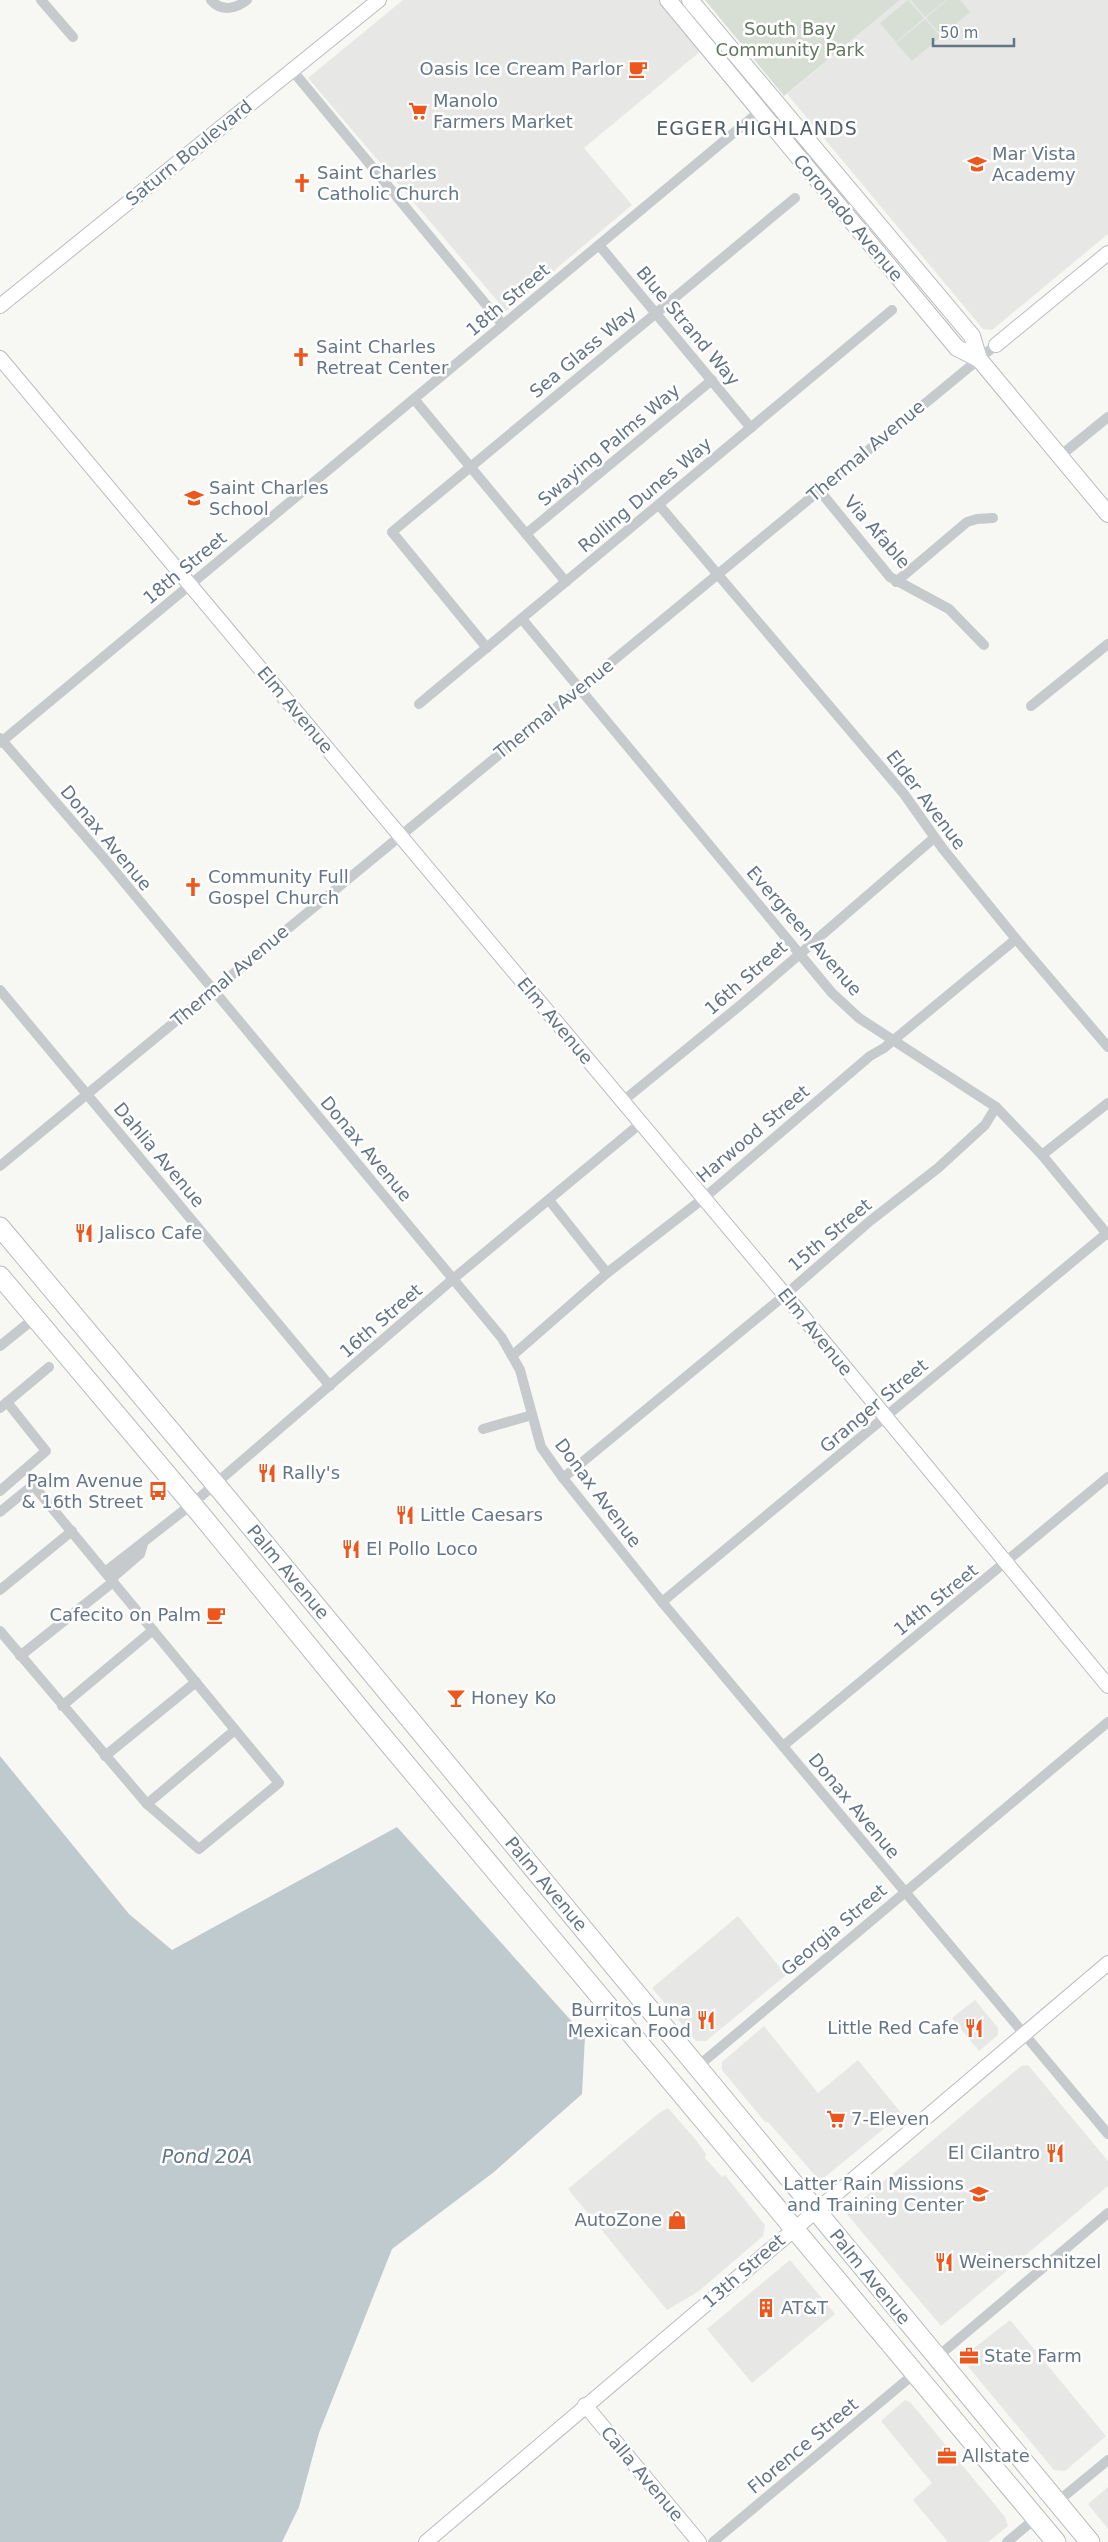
<svg xmlns="http://www.w3.org/2000/svg" width="1108" height="2542" font-family="'DejaVu Sans',sans-serif">
  <rect width="100%" height="100%" fill="#f7f7f3"/>
  <g fill="#e7e8e6">
    <polygon points="403,0 660,0 702,50 584,148 632,205 506,311 308,78"/>
    <polygon points="900,0 1108,0 1108,234 992,330 983,329 787,94"/>
    <polygon points="738,1916 786,1975 706,2041 696,2041 652,1988"/>
    <polygon points="975,2000 998,2028 998,2035 979,2051 952,2018"/>
    <polygon points="764,2026 818,2093 858,2060 902,2114 820,2181 768,2122 765,2122 722,2070 722,2062"/>
    <polygon points="1028,2065 1108,2161 1108,2186 941,2326 846,2213 1021,2066"/>
    <polygon points="668,2108 696,2140 706,2154 705,2158 722,2177 725,2175 765,2225 763,2236 699,2291 667,2310 568,2189 659,2113"/>
    <polygon points="790,2260 835,2314 752,2383 707,2329"/>
    <polygon points="1010,2320 1106,2436 1065,2471 1054,2470 966,2364 965,2355"/>
    <polygon points="905,2400 910,2402 1005,2517 1008,2526 988,2542 948,2542 913,2500 932,2483 881,2421"/>
    <polygon points="1108,2487 1108,2529 1088,2504"/>
  </g>
  <g fill="#d7dfd4">
    <polygon points="705,0 900,0 784,96"/>
    <polygon points="908,0 924,18 896,42 880,23"/>
    <polygon points="911,0 946,0 925,17"/>
    <polygon points="947,0 960,0 970,12 942,36 926,18"/>
    <polygon points="925,19 941,37 912,61 896,43"/>
  </g>
  <polygon fill="#bfcacf" points="0,1756 129,1914 172,1950 397,1827 585,2036 582,2094 494,2172 392,2249 319,2433 299,2507 282,2542 0,2542"/>
  <g fill="none" stroke-linecap="round" stroke-linejoin="round">
    <g stroke="#b8bdc2" stroke-width="16">
      <g id="secondary">
        <polyline points="0,306 379,0"/>
        <polyline points="996,345 1108,253"/>
        <polyline points="0,358 785,1295 1108,1686"/>
        <polyline points="585,2405 699,2542"/>
        <polyline points="426,2542 1108,1963"/>
      </g>
    </g>
    <g stroke="#b7bbbf" stroke-width="18">
      <g id="primary">
        <polyline points="668,0 957,348 979,359"/>
        <polyline points="690,0 972,336 979,359 1108,514"/>
      </g>
    </g>
    <g stroke="#b8bcbf" stroke-width="21">
      <g id="highway">
        <polyline points="0,1227 227,1498 1090,2542"/>
        <polyline points="0,1276 202,1516 369,1720 1056,2542"/>
      </g>
    </g>
    <g stroke="#c6cacd" stroke-width="10">
      <polyline points="41,0 73,37"/>
      <path d="M211 0C221 12 236 9 247 0"/>
      <polyline points="292,70 503,325"/>
      <polyline points="599,245 751,428"/>
      <polyline points="414,399 566,582"/>
      <polyline points="1060,456 1108,417"/>
      <polyline points="819,490 890,577 949,609 984,645"/>
      <polyline points="659,505 904,794 943,849 1016,939 1108,1047"/>
      <polyline points="526,534 712,380"/>
      <polyline points="896,582 967,522 977,519 993,518"/>
      <polyline points="522,619 832,993 859,1018 996,1107 1042,1155 1108,1235"/>
      <polyline points="487,648 392,532 795,198"/>
      <polyline points="419,704 892,310"/>
      <polyline points="1031,706 1108,644"/>
      <polyline points="0,738 104,858 502,1338 520,1370 541,1447 563,1478 662,1602 1108,2134"/>
      <polyline points="0,743 760,111"/>
      <polyline points="0,990 330,1386"/>
      <polyline points="623,1101 743,1003 934,838"/>
      <polyline points="1042,1155 1108,1103"/>
      <polyline points="0,1166 996,345"/>
      <polyline points="549,1200 607,1273"/>
      <polyline points="0,1346 36,1317"/>
      <polyline points="513,1355 607,1273 704,1198 870,1056 884,1048 1016,939"/>
      <polyline points="0,1408 49,1367"/>
      <polyline points="483,1429 532,1415"/>
      <polyline points="563,1478 785,1295 870,1221 938,1168 985,1125 996,1107"/>
      <polyline points="0,1491 46,1451 7,1402"/>
      <polyline points="0,1512 33,1485 279,1783 199,1849 147,1804 0,1631"/>
      <polyline points="105,1572 192,1504 453,1279 641,1123"/>
      <polyline points="111,1579 140,1554 143,1544"/>
      <polyline points="0,1590 72,1531"/>
      <polyline points="662,1602 1107,1233"/>
      <polyline points="20,1656 113,1582"/>
      <polyline points="62,1706 153,1630"/>
      <polyline points="783,1746 1108,1477"/>
      <polyline points="105,1756 196,1682"/>
      <polyline points="147,1804 235,1730"/>
      <polyline points="697,2067 1108,1722"/>
      <polyline points="936,2358 1108,2213"/>
      <polyline points="1057,2502 1108,2460"/>
      <polyline points="713,2542 914,2374"/>
      <polyline points="1007,2542 1036,2518"/>
    </g>
    <use href="#secondary" stroke="#fff" stroke-width="14"/>
    <use href="#primary" stroke="#fff" stroke-width="16"/>
    <use href="#highway" stroke="#fff" stroke-width="19"/>
  </g>
  <defs>
    <g id="cafe-bare" transform="scale(1.5)"><path d="M-5.5-4.5H6V0H3Q3 3.5 0 3.5H-2.5Q-5.5 3.5-5.5 0ZM3-3.2v2h1.7v-2ZM-6 4.5H4V6H-6Z" fill="#ed561d" stroke="#fff" stroke-width="2.5" paint-order="stroke"/></g>
    <g id="supermarket-bare" transform="scale(1.5)"><path d="M-6-5.5h2.5l.6 2H6L4.5 2H-2.5L-4.4-4H-6ZM-1.5 3.2a1.3 1.3 0 1 0 .1 0ZM3 3.2a1.3 1.3 0 1 0 .1 0Z" fill="#ed561d" stroke="#fff" stroke-width="2.5" paint-order="stroke"/></g>
    <g id="school-bare" transform="scale(1.5)"><path d="M0-5L7-2L0 1L-7-2ZM-4 1L0 2.5L4 1V4Q0 6-4 4Z" fill="#ed561d" stroke="#fff" stroke-width="2.5" paint-order="stroke"/></g>
    <g id="church-bare" transform="scale(1.5)"><path d="M-1.2-6h2.4v3.5h3.3v2.4h-3.3V6h-2.4V-.1h-3.3v-2.4h3.3Z" fill="#ed561d" stroke="#fff" stroke-width="2.5" paint-order="stroke"/></g>
    <g id="restaurant-bare" transform="scale(1.5)"><path d="M-5-6h1v4h1v-4h1v4h1v-4h1v5L-1.5 .5V6h-2V.5L-5-1ZM5-6V6H3V1.5H1.5Q1.5-4 5-6Z" fill="#ed561d" stroke="#fff" stroke-width="2.5" paint-order="stroke"/></g>
    <g id="bus-bare" transform="scale(1.5)"><path d="M-5-6H5V4H4V6H2V4H-2V6H-4V4H-5ZM-3.5-4V0h7V-4ZM-3.5 1.2v1.5H-2V1.2ZM2 1.2v1.5H3.5V1.2Z" fill="#ed561d" stroke="#fff" stroke-width="2.5" paint-order="stroke"/></g>
    <g id="bar-bare" transform="scale(1.5)"><path d="M-6-5H6L.8 .8V4.5H3.5V6h-7V4.5H-.8V.8Z" fill="#ed561d" stroke="#fff" stroke-width="2.5" paint-order="stroke"/></g>
    <g id="shop-bare" transform="scale(1.5)"><path d="M-5-2.5h2.3a2.7 3.5 0 0 1 5.4 0H5L5.5 6h-11ZM-1.5-2.5h3a1.5 2.3 0 0 0-3 0Z" fill="#ed561d" stroke="#fff" stroke-width="2.5" paint-order="stroke"/></g>
    <g id="building-bare" transform="scale(1.5)"><path d="M-4-6H4V6H1V3H-1V6H-4ZM-2.5-4.3h1.7v1.8h-1.7ZM.8-4.3h1.7v1.8H.8ZM-2.5-1h1.7V.8h-1.7ZM.8-1h1.7V.8H.8Z" fill="#ed561d" stroke="#fff" stroke-width="2.5" paint-order="stroke"/></g>
    <g id="office-bare" transform="scale(1.5)"><path d="M-6-3h4V-5.5h4V-3h4V5H-6ZM-1-4.5V-3h2v-1.5ZM-6 0V1H6V0Z" fill="#ed561d" stroke="#fff" stroke-width="2.5" paint-order="stroke"/></g>
  </defs>
  <g fill-rule="evenodd">
    <use href="#cafe-bare" x="638" y="69"/>
    <use href="#supermarket-bare" x="418" y="111"/>
    <use href="#school-bare" x="977" y="164"/>
    <use href="#church-bare" x="302" y="183"/>
    <use href="#church-bare" x="301" y="357"/>
    <use href="#school-bare" x="194" y="498"/>
    <use href="#church-bare" x="193" y="887"/>
    <use href="#restaurant-bare" x="84" y="1233"/>
    <use href="#restaurant-bare" x="267" y="1473"/>
    <use href="#bus-bare" x="158" y="1491"/>
    <use href="#restaurant-bare" x="405" y="1515"/>
    <use href="#restaurant-bare" x="351" y="1549"/>
    <use href="#cafe-bare" x="216" y="1615"/>
    <use href="#bar-bare" x="456" y="1698"/>
    <use href="#restaurant-bare" x="706" y="2020"/>
    <use href="#restaurant-bare" x="974" y="2028"/>
    <use href="#supermarket-bare" x="836" y="2119"/>
    <use href="#restaurant-bare" x="1055" y="2153"/>
    <use href="#school-bare" x="979" y="2194"/>
    <use href="#shop-bare" x="677" y="2220"/>
    <use href="#restaurant-bare" x="944" y="2262"/>
    <use href="#building-bare" x="766" y="2308"/>
    <use href="#office-bare" x="969" y="2356"/>
    <use href="#office-bare" x="947" y="2456"/>
  </g>
  <g text-anchor="middle" stroke-width="5" stroke-linejoin="round" paint-order="stroke">
    <g font-size="18" fill="#63785f" stroke="#fff">
      <text x="790" y="35">South Bay<tspan x="790" dy="21">Community Park</tspan></text>
    </g>
    <g font-size="18" fill="#647586" stroke="#fff" text-anchor="start">
      <text x="623" y="75" text-anchor="end">Oasis Ice Cream Parlor</text>
      <text x="433" y="107">Manolo<tspan x="433" dy="21">Farmers Market</tspan></text>
      <text x="992" y="160">Mar Vista<tspan x="992" dy="21">Academy</tspan></text>
      <text x="317" y="179">Saint Charles<tspan x="317" dy="21">Catholic Church</tspan></text>
      <text x="316" y="353">Saint Charles<tspan x="316" dy="21">Retreat Center</tspan></text>
      <text x="209" y="494">Saint Charles<tspan x="209" dy="21">School</tspan></text>
      <text x="208" y="883">Community Full<tspan x="208" dy="21">Gospel Church</tspan></text>
      <text x="99" y="1239">Jalisco Cafe</text>
      <text x="282" y="1479">Rally's</text>
      <text x="143" y="1487" text-anchor="end">Palm Avenue<tspan x="143" dy="21">&amp; 16th Street</tspan></text>
      <text x="420" y="1521">Little Caesars</text>
      <text x="366" y="1555">El Pollo Loco</text>
      <text x="201" y="1621" text-anchor="end">Cafecito on Palm</text>
      <text x="471" y="1704">Honey Ko</text>
      <text x="691" y="2016" text-anchor="end">Burritos Luna<tspan x="691" dy="21">Mexican Food</tspan></text>
      <text x="959" y="2034" text-anchor="end">Little Red Cafe</text>
      <text x="851" y="2125">7-Eleven</text>
      <text x="1040" y="2159" text-anchor="end">El Cilantro</text>
      <text x="964" y="2190" text-anchor="end">Latter Rain Missions<tspan x="964" dy="21">and Training Center</tspan></text>
      <text x="662" y="2226" text-anchor="end">AutoZone</text>
      <text x="959" y="2268">Weinerschnitzel</text>
      <text x="781" y="2314">AT&amp;T</text>
      <text x="984" y="2362">State Farm</text>
      <text x="962" y="2462">Allstate</text>
    </g>
    <g font-size="18" fill="#647586" stroke="#fff">
      <text transform="translate(189 153) rotate(-39)" y="6">Saturn Boulevard</text>
      <text transform="translate(848 218) rotate(50)" y="6">Coronado Avenue</text>
      <text transform="translate(508 300) rotate(-40)" y="6">18th Street</text>
      <text transform="translate(688 326) rotate(50)" y="6">Blue Strand Way</text>
      <text transform="translate(583 352) rotate(-40)" y="6">Sea Glass Way</text>
      <text transform="translate(609 445) rotate(-40)" y="6">Swaying Palms Way</text>
      <text transform="translate(866 451) rotate(-40)" y="6">Thermal Avenue</text>
      <text transform="translate(645 495) rotate(-40)" y="6">Rolling Dunes Way</text>
      <text transform="translate(877 532) rotate(49)" y="6">Via Afable</text>
      <text transform="translate(185 568) rotate(-40)" y="6">18th Street</text>
      <text transform="translate(554 709) rotate(-39)" y="6">Thermal Avenue</text>
      <text transform="translate(295 710) rotate(50)" y="6">Elm Avenue</text>
      <text transform="translate(926 800) rotate(53)" y="6">Elder Avenue</text>
      <text transform="translate(106 838) rotate(50)" y="6">Donax Avenue</text>
      <text transform="translate(804 931) rotate(49)" y="6">Evergreen Avenue</text>
      <text transform="translate(230 976) rotate(-40)" y="6">Thermal Avenue</text>
      <text transform="translate(746 978) rotate(-41)" y="6">16th Street</text>
      <text transform="translate(555 1021) rotate(50)" y="6">Elm Avenue</text>
      <text transform="translate(753 1134) rotate(-40)" y="6">Harwood Street</text>
      <text transform="translate(366 1149) rotate(50)" y="6">Donax Avenue</text>
      <text transform="translate(159 1155) rotate(50)" y="6">Dahlia Avenue</text>
      <text transform="translate(830 1235) rotate(-40)" y="6">15th Street</text>
      <text transform="translate(381 1321) rotate(-41)" y="6">16th Street</text>
      <text transform="translate(815 1332) rotate(51)" y="6">Elm Avenue</text>
      <text transform="translate(874 1406) rotate(-40)" y="6">Granger Street</text>
      <text transform="translate(598 1493) rotate(53)" y="6">Donax Avenue</text>
      <text transform="translate(288 1572) rotate(50)" y="6">Palm Avenue</text>
      <text transform="translate(936 1600) rotate(-39)" y="6">14th Street</text>
      <text transform="translate(854 1806) rotate(50)" y="6">Donax Avenue</text>
      <text transform="translate(546 1884) rotate(50)" y="6">Palm Avenue</text>
      <text transform="translate(834 1930) rotate(-40)" y="6">Georgia Street</text>
      <text transform="translate(744 2271) rotate(-41)" y="6">13th Street</text>
      <text transform="translate(870 2277) rotate(51)" y="6">Palm Avenue</text>
      <text transform="translate(803 2446) rotate(-40)" y="6">Florence Street</text>
      <text transform="translate(642 2474) rotate(50)" y="6">Calla Avenue</text>
    </g>
    <g font-size="19" letter-spacing="1" fill="#525f6a" stroke="#fff">
      <text x="757" y="135">EGGER HIGHLANDS</text>
    </g>
    <g font-size="19" font-style="italic" fill="#5f7783" stroke="#fff">
      <text x="207" y="2163">Pond 20A</text>
    </g>
  </g>
  <path d="M933 38v8h81v-8" fill="none" stroke="#647586" stroke-width="2.5"/>
  <text x="940" y="38" font-size="15" fill="#647586" stroke="#ffffff" stroke-width="4" paint-order="stroke">50 m</text>
</svg>
